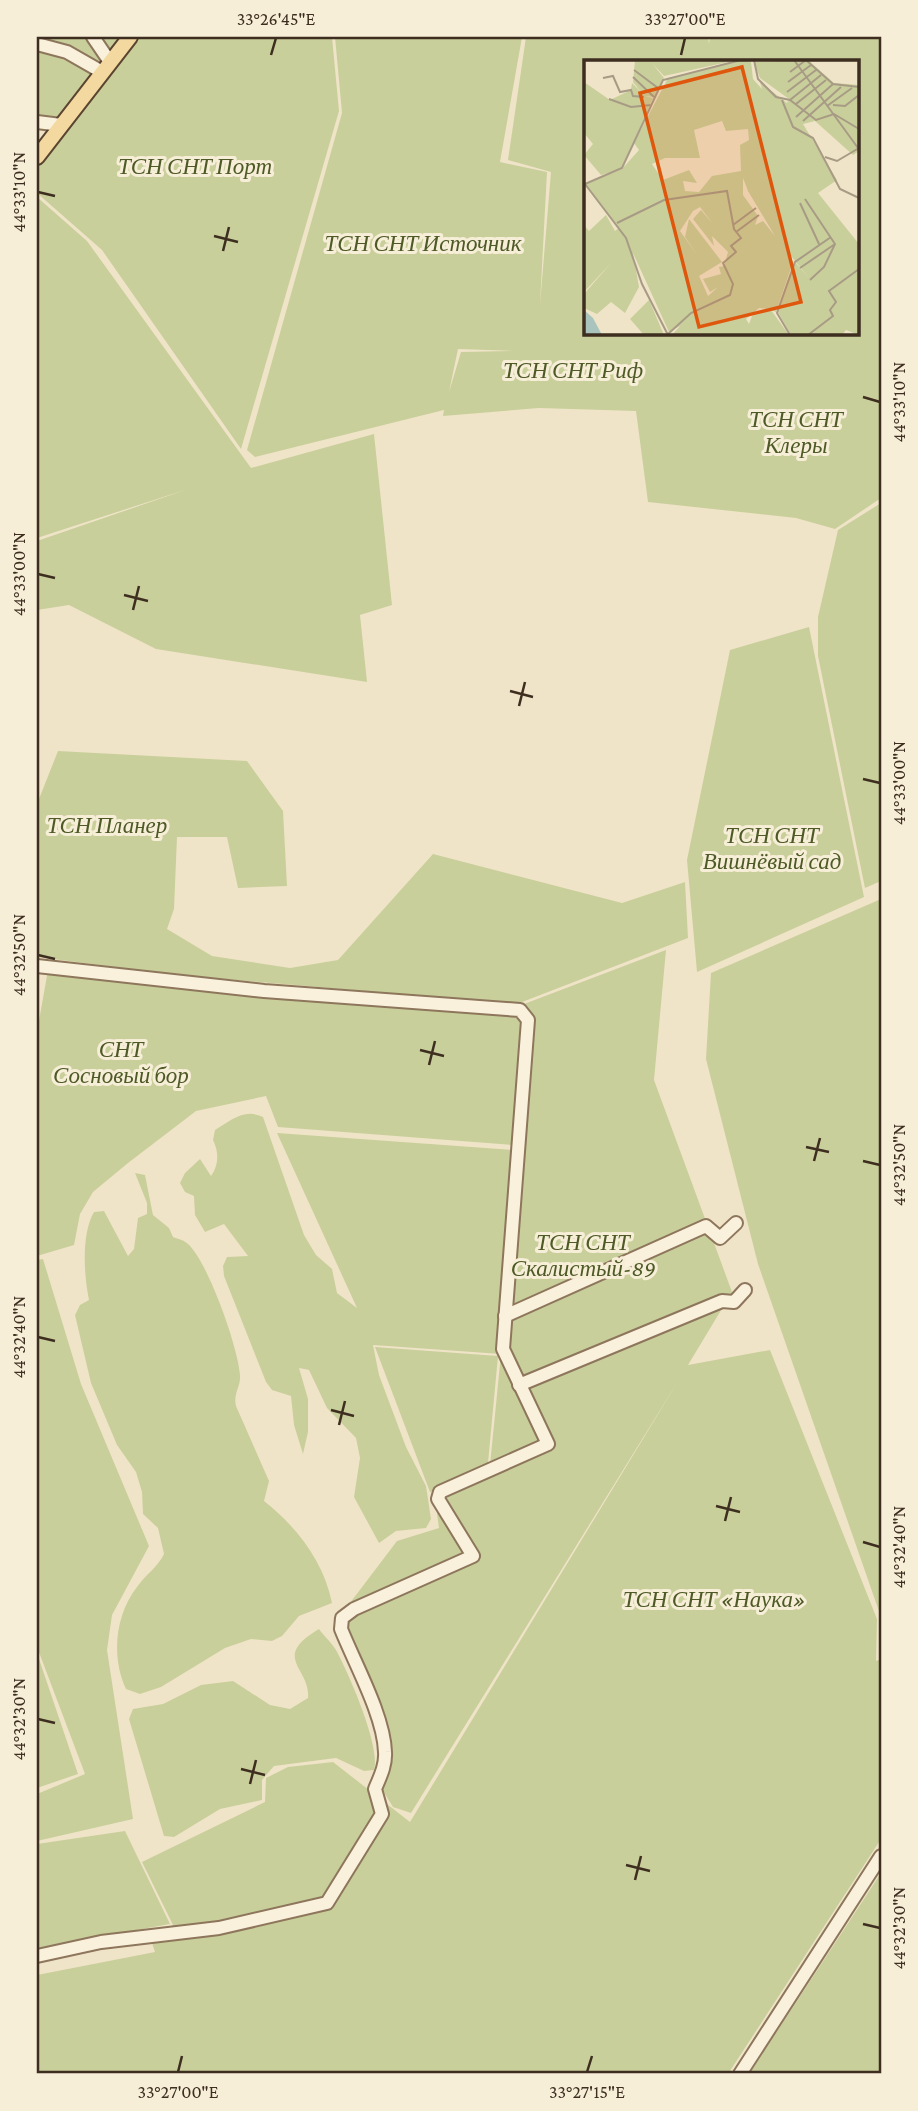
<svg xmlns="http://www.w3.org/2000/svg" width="918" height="2111" font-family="'Crimson Pro',serif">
  <rect width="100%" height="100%" fill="#f0e4c8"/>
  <g fill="#c9cf9b" fill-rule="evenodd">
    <polygon points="37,37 122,37 101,65 69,46"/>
    <polygon points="140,37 332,37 339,111 241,449 102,250 37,193 37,168"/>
    <path d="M335 37H522L500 162 547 172 540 304 551 172 508 160 526 37H708L709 44 710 37H881V498L835 529 796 518 648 502 636 411 539 408 443 416 444 410 255 457 247 450 342 113ZM586 61H857V332H586ZM458 349 514 351 461 352 449 392Z"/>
    <polygon points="37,48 96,73 58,122 37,119"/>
    <polygon points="37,197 87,241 251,468 374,434 392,605 360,615 367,682 156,649 69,605 37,610 37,541 188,489 37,538"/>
    <polygon points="881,503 881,881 865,888 818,656 818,617 838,530"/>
    <polygon points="809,627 864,897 697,972 687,860 730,650"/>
    <polygon points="58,751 247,761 283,811 287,886 238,888 227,837 177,837 174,909 167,929 212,956 290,968 338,960 433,854 622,903 685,882 688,938 517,1004 178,975 37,957 37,804"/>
    <polygon points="881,899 881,1617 758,1264 706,1059 711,973"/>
    <path d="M666 950 654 1080 732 1292 688 1365 770 1350 877 1619 876 1661 881 1659V1839L728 2074H37V1975L155 1952 151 1940 173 1925 142 1862 265 1802 266 1778 288 1767 333 1762 410 1822 680 1378 411 1813 393 1807 382 1789 389 1761 334 1624 397 1541 439 1528 434 1491 430 1492 375 1347 498 1356 488 1463 448 1483 490 1465 501 1354 373 1345 379 1375 406 1447 426 1486 431 1519 426 1528 396 1531 379 1543 354 1497 360 1458 356 1438 327 1408 309 1370 299 1368 308 1399V1432L303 1454 294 1425 291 1396 272 1390 266 1382 224 1276 223 1266 227 1257 248 1256 224 1224 205 1232 195 1215 194 1196 185 1192 180 1183 185 1173 200 1159 211 1176C219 1165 219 1152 213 1140L215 1130C232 1120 244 1108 263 1117L304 1235 316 1255 332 1269 337 1293 357 1308 277 1133 513 1150 524 1004Z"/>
    <polygon points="48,970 521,1013 512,1145 278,1127 266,1096 196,1111 128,1163 93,1192 80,1214 74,1245 37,1256 37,1032"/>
    <path d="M135 1173 145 1175 153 1215 169 1228 173 1237C178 1239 184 1240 188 1244 208 1262 238 1347 240 1375 241 1387 233 1393 236 1406L269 1481 264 1501C297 1527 324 1562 332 1603L299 1616 282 1636 272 1641 251 1639 225 1648 161 1687 140 1694 126 1689C111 1657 115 1615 137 1587 146 1574 157 1568 164 1554L158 1528 143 1514 142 1492 136 1472 117 1445 91 1383 75 1315 80 1305 89 1300C84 1276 81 1234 94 1212L104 1211 128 1256 134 1249 138 1218 147 1214V1203Z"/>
    <polygon points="43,1259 81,1384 149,1546 112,1615 107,1650 133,1819 37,1841 37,1794 85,1774 37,1647 37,1260"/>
    <path d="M319 1629C324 1636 332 1643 336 1650 349 1674 381 1747 374 1770L364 1771 336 1758 274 1766 262 1780V1800L220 1809 174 1837 164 1836 129 1719 133 1709 163 1704 201 1685 233 1681 270 1705 290 1709 308 1698C311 1668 270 1658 319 1629Z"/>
    <polygon points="37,1653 78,1774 37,1788"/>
    <polygon points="125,1831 170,1924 37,1948 37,1844"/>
    <polygon points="881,1873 881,2074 749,2074"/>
  </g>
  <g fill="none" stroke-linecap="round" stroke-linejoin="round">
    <g stroke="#8d765c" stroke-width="16">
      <g id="minor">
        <polyline points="93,37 110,62"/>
        <polyline points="37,44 67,52 102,72"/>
        <polyline points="37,122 61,125"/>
        <path d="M37 966 264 991 520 1010 528 1020 503 1349 548 1444 440 1492 438 1499 473 1556 354 1609 342 1618 341 1629C355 1664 384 1716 385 1752 386 1765 380 1777 375 1789L382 1814 327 1903 219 1928 101 1942 37 1956"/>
        <polyline points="505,1316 706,1226 720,1238 736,1223"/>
        <polyline points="519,1385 722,1301 734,1302 745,1290"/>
        <polyline points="740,2074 881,1856"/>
      </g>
    </g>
    <g stroke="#5b4430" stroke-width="18">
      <polyline id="major" points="37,157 130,37"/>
    </g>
    <use href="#minor" stroke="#faf1dc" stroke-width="12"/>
    <use href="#major" stroke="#f3d9a0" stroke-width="14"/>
  </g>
  <path fill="none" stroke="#3d2e20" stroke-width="2.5" d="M271 55 276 38M681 55 685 38M38 192 55 196M214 236 238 242M223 251 229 227M863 397 880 402M38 574 55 578M124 595 148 601M133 610 139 586M510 691 533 697M519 706 525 682M863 779 880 783M38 955 55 959M420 1050 444 1056M429 1065 435 1041M806 1147 829 1152M814 1161 820 1138M863 1161 880 1165M38 1337 55 1341M331 1410 354 1416M339 1425 345 1401M716 1506 740 1512M725 1521 731 1497M863 1542 880 1547M38 1719 55 1723M241 1769 265 1775M250 1784 256 1760M626 1865 650 1871M635 1880 641 1856M863 1924 880 1928M178 2072 182 2056M587 2072 592 2056"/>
  <g text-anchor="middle" stroke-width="6" stroke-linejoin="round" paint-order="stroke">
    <g font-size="23" font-style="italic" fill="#4d5a26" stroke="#f7eed8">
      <text x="195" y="174">ТСН СНТ Порт</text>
      <text x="423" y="251">ТСН СНТ Источник</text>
      <text x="573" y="378">ТСН СНТ Риф</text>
      <text x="796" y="427">ТСН СНТ<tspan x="796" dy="26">Клеры</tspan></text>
      <text x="107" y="833">ТСН Планер</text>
      <text x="772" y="843">ТСН СНТ<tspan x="772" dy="26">Вишнёвый сад</tspan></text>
      <text x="121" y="1057">СНТ<tspan x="121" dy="26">Сосновый бор</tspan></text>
      <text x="583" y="1250">ТСН СНТ<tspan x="583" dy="26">Скалистый-89</tspan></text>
      <text x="714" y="1607">ТСН СНТ «Наука»</text>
    </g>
  </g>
  <g transform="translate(584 60)">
    <rect width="275" height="275" fill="#f0e4c8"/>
    <path d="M51 0H153L80 16 68 3 80 18 70 37 60 36 69 38 38 109 55 90 50 83 84 18 160 0 167 2 169 19 178 29 176 22 203 43 205 39 176 18 170 2 224 0 250 23 275 25V91L269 95 231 61 219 64 253 120 234 133 275 184V275L262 270 258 275H207L194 252 211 202 225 218 202 190 209 202 192 252 184 249 175 248 162 259 165 264 168 256 187 250 205 275H88L96 266 85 272 49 193 55 227 41 253 27 242 13 254 0 248V234L27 203 0 232V165L5 171 22 155 31 171 35 168 0 124 38 109 17 115 0 95 9 84 0 73V22L26 40 47 30 48 23 57 32 49 22ZM138 61 142 71 164 69 165 80 156 85 157 111 128 116 115 132 101 131 99 121 113 123 105 110 79 120 68 104 81 98H116L110 70ZM159 118 164 131 191 176 179 161 171 165 174 156 159 135ZM116 147 129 164 117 150 109 159 130 186 128 176 144 192 140 206 135 207 137 214 119 219 126 232 134 227 124 236 115 216 138 202 105 159 101 177 114 196 96 171 109 151ZM65 240 80 275H60L46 259Z" fill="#c9cf9b" fill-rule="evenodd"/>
    <path d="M0 250 9 258 18 275H0Z" fill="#a9c4bc"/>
    <path fill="none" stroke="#a89b85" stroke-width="2" d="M170 0 174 19 192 37 206 40 232 60 250 54 275 69M210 0 274 88M50 10 74 28M206 12 222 0 249 24 275 27M49 17 70 37M19 18 29 16 36 32 47 30 49 36 60 37M204 22 227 5M203 32 232 10M25 39 47 47 67 45M198 40 209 67 229 78 256 129 275 138M206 40 237 15M212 44 242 20M249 45 261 46 275 35M243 46 268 28M212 57 249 24M219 61 257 27M241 97 253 101 275 88M221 139 251 184 240 207 226 220M216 143 235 184M33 163 80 140 143 131 150 169 157 178 147 186 152 192 139 203 149 224 146 235 107 253 84 274M149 165 172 148M152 172 175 155M216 208 251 184M84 275 58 224 42 178 1 124 38 108 79 20 157 0M206 275 193 253 211 202 247 177M224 275 249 256 246 250 252 242 245 231 275 209"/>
    <path fill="#df570d" fill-opacity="0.15" stroke="#df570d" stroke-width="3.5" d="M158 7 217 242 115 267 56 33Z"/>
    <rect width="275" height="275" fill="none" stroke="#3d2e20" stroke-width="3.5"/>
  </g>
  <rect width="918" height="2111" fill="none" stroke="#f7eed8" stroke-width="77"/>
  <rect x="38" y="38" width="842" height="2034" fill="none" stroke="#3d2e20" stroke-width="2.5"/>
  <g font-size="18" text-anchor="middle" fill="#3d2e20">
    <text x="276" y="25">33°26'45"E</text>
    <text x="685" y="25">33°27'00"E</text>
    <text transform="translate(19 192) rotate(-90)" y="6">44°33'10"N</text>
    <text transform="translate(899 402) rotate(-90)" y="6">44°33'10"N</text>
    <text transform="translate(19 574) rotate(-90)" y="6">44°33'00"N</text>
    <text transform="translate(899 783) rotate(-90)" y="6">44°33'00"N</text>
    <text transform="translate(19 955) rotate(-90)" y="6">44°32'50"N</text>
    <text transform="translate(899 1165) rotate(-90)" y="6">44°32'50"N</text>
    <text transform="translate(19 1337) rotate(-90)" y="6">44°32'40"N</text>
    <text transform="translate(899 1547) rotate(-90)" y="6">44°32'40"N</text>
    <text transform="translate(19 1719) rotate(-90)" y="6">44°32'30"N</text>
    <text transform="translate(899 1928) rotate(-90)" y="6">44°32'30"N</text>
    <text x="178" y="2098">33°27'00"E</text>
    <text x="587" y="2098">33°27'15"E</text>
  </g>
</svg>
